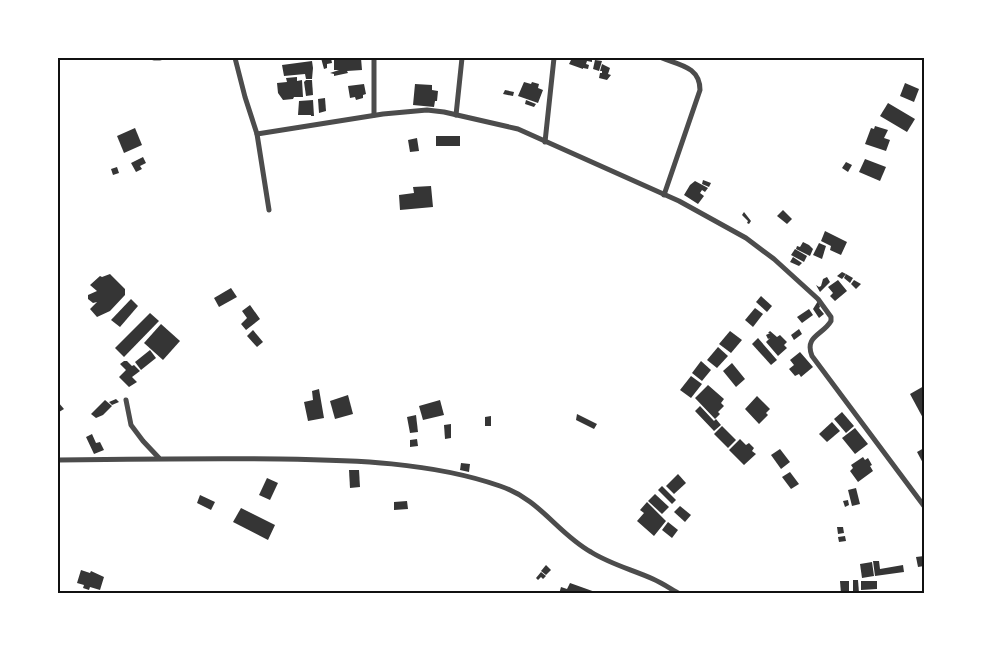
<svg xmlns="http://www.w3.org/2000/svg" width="982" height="651" font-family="Inter,sans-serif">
  <rect width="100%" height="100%" fill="#fff"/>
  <g fill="#353535">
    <polygon points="321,58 331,58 332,63 327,64 327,68 324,69"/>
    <polygon points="334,58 361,58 362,70 347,71 348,73 334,76 334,74 330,73 339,70 334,70"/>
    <polygon points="572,58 592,58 592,62 587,61 586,64 589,65 588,69 583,68 583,69 569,64"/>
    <polygon points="595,60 602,61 599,71 593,69"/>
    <polygon points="312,61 313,68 312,79 306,79 305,74 284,76 282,65"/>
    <polygon points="602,64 610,68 608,74 611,75 607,80 599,78 600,73 602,73 602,71 600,71"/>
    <polygon points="297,77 297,81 302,80 303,97 294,97 293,99 283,100 278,93 277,83 287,82 286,78"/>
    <polygon points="306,80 312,80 313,95 306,96 304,82"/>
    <polygon points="524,82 531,84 532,82 539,84 538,88 543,90 538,103 518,96"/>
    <polygon points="905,83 919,89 914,102 900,96"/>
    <polygon points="364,84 366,94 363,95 363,98 356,100 355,97 350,98 348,86"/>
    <polygon points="415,84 432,85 432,90 438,91 437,101 435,101 434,107 413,105"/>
    <polygon points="505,90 514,92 513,96 503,94"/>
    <polygon points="325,98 326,111 319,113 318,99"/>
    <polygon points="313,100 314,116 311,116 311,115 298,115 299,101"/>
    <polygon points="526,100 536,104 534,107 525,104"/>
    <polygon points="888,103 915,119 907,132 880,116"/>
    <polygon points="875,126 888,130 884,138 890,140 886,151 865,144 871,128 874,129"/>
    <polygon points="135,128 142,145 124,153 117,136"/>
    <rect x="436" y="136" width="24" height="10"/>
    <polygon points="417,138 419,151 410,152 408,140"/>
    <polygon points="143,157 146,163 140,166 142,169 136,172 131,163"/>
    <polygon points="865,159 886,167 880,181 859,172"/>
    <polygon points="846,162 852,165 848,172 842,168"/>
    <polygon points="117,167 119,173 113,175 111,169"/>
    <polygon points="703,180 711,183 709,187 702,184"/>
    <polygon points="695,181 708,188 705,192 702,190 700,193 704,196 698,204 684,195 690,185"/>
    <polygon points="431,186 433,207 400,210 399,195 414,193 413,187"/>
    <polygon points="783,210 792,219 787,224 777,216"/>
    <polygon points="744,212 751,221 749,224 747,223 748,221 742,215"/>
    <polygon points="825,231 847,242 841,255 830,250 831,246 821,241"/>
    <polygon points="803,242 809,245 813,249 810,256 796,249 797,246 800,247"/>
    <polygon points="819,243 826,246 822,259 813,255"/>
    <polygon points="795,249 807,256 804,262 791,255"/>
    <polygon points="793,257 802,263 799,266 790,262"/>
    <polygon points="842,272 846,274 842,279 837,276"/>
    <polygon points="110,274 125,289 125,295 110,311 97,317 90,309 97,302 93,303 88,299 88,295 97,291 90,285 100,276 102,277"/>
    <polygon points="846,274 853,278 850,283 844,278"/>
    <polygon points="827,277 830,282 820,292 816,285 819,287 821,286 823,279"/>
    <polygon points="838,280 847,291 835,301 830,296 833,293 828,287"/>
    <polygon points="854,280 861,284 856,289 851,284"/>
    <polygon points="231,288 237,297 219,307 214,298"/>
    <polygon points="761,296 772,306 767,312 756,302"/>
    <polygon points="131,299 138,306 120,327 111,320"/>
    <polygon points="818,301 819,303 820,307 819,308 824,314 819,318 813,309"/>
    <polygon points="250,305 260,319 246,330 241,324 247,318 242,311"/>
    <polygon points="755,308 763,314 753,327 745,320"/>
    <polygon points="809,309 813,315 802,323 797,317"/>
    <polygon points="150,313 159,321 124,357 115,348"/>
    <polygon points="161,324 180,341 163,360 144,343"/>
    <polygon points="799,329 802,334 794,340 791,335"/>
    <polygon points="253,330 263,342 257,347 247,336"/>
    <polygon points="730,331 742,340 731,353 719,344"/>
    <polygon points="770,331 777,337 780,335 787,342 784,345 787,348 778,356 766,342 770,338 768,339 766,335 770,333 768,333"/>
    <polygon points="758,338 777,360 771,365 752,344"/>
    <polygon points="718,347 728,356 717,368 707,360"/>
    <polygon points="150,350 156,358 141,370 135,362"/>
    <polygon points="800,352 813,367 801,377 799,374 795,376 789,369 794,365 790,360"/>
    <polygon points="124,361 127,361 132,366 134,365 140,371 132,377 137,382 129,387 119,377 126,370 120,364"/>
    <polygon points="701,361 711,370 702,381 692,373"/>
    <polygon points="732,363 745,379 736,387 723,371"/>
    <polygon points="691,376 702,384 691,398 680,390"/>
    <polygon points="708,385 724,399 721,403 724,406 718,412 720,414 715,419 695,398"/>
    <polygon points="924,386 924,420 910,394"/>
    <polygon points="319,389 324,418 308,421 304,402 313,400 312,391"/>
    <polygon points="348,395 353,414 335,419 330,401"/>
    <polygon points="757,396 770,409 766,413 768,415 759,424 745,409"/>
    <polygon points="116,399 119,402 112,405 109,402"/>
    <polygon points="105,400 112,406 103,415 96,418 91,414"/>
    <polygon points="440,400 444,415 423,420 419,406"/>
    <polygon points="58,402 64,409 59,412 58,411"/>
    <polygon points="700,406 714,421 716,419 721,425 714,431 695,411"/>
    <polygon points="842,412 854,426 846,433 834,419"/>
    <polygon points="577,414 597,424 594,429 576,420"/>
    <polygon points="416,415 418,432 410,433 407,417"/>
    <polygon points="491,416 491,426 485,426 485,417"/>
    <polygon points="832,422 840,431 827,442 819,434"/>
    <polygon points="451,424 451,438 445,439 444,425"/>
    <polygon points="722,426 736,440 728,448 714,434"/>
    <polygon points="855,428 868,444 855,454 842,438"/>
    <polygon points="92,434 96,443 100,442 104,450 94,454 86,437"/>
    <polygon points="417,439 418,446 410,447 410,440"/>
    <polygon points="740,439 746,445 749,443 754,448 752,451 756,454 744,465 729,450"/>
    <polygon points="924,448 924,465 917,452"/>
    <polygon points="780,449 790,462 781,469 771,455"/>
    <polygon points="863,457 865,460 868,458 872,465 870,466 873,471 858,482 850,471 853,468 851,465"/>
    <polygon points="461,463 470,464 469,472 460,470"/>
    <polygon points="349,470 359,470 360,487 350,488"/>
    <polygon points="790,472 799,484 791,489 782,477"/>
    <polygon points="678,474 686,483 674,494 666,486"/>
    <polygon points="267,478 278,483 270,500 259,495"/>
    <polygon points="662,486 676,500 672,504 658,490"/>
    <polygon points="856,488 860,504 852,506 848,490"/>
    <polygon points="655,494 669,507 662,514 648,501"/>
    <polygon points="200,495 215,502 211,510 197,503"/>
    <polygon points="848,500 849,505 845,507 843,501"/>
    <polygon points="407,501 408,509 394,510 394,502"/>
    <polygon points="647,502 666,521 654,536 637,521 644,513 640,510"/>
    <polygon points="680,506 691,515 685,522 674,512"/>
    <polygon points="241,508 275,525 268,540 233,522"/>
    <polygon points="668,522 678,530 672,538 662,530"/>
    <polygon points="837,527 843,527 844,533 838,534"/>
    <polygon points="845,536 846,541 839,542 838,537"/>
    <polygon points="924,556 924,566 918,567 916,557"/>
    <polygon points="873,561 879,561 880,569 903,565 904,572 875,576"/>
    <polygon points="872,562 874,576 862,578 860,564"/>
    <polygon points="546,565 551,570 546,575 541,571"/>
    <polygon points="81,570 90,573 91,571 104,577 100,590 90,587 89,590 83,588 84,585 77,583"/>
    <polygon points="541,572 546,576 543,579 541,577 538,580 536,578"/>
    <polygon points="853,580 858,580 859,593 853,594"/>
    <polygon points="840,581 849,581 849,594 841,594"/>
    <polygon points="861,581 877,581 877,589 861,590"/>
    <polygon points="570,583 598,593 598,594 559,594 561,587 567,589"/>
  </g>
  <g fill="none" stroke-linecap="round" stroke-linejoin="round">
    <g stroke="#4c4c4c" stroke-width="5">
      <polyline points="154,58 160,58"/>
      <polyline points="235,58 245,97 257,134 269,210"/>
      <polyline points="374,58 374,115"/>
      <path d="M662 58C680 65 700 67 700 90L664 195"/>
      <polyline points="456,115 462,58"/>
      <path d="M257 134 383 114 427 110 444 112 518 129 679 201 746 238 774 259 818 299 831 317V321C823 335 804 336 812 356L924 506"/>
      <polyline points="545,142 554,58"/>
      <polyline points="126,400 131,425 143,441 159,458"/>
      <path d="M58 460C132 459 206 458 280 459 353 460 431 462 500 486 540 499 557 533 591 552 610 564 633 570 653 579 662 583 671 589 680 594"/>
    </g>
  </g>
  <rect width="982" height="651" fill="none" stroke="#ffffff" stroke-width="118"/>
  <rect x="59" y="59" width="864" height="533" fill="none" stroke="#111" stroke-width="2"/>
</svg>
